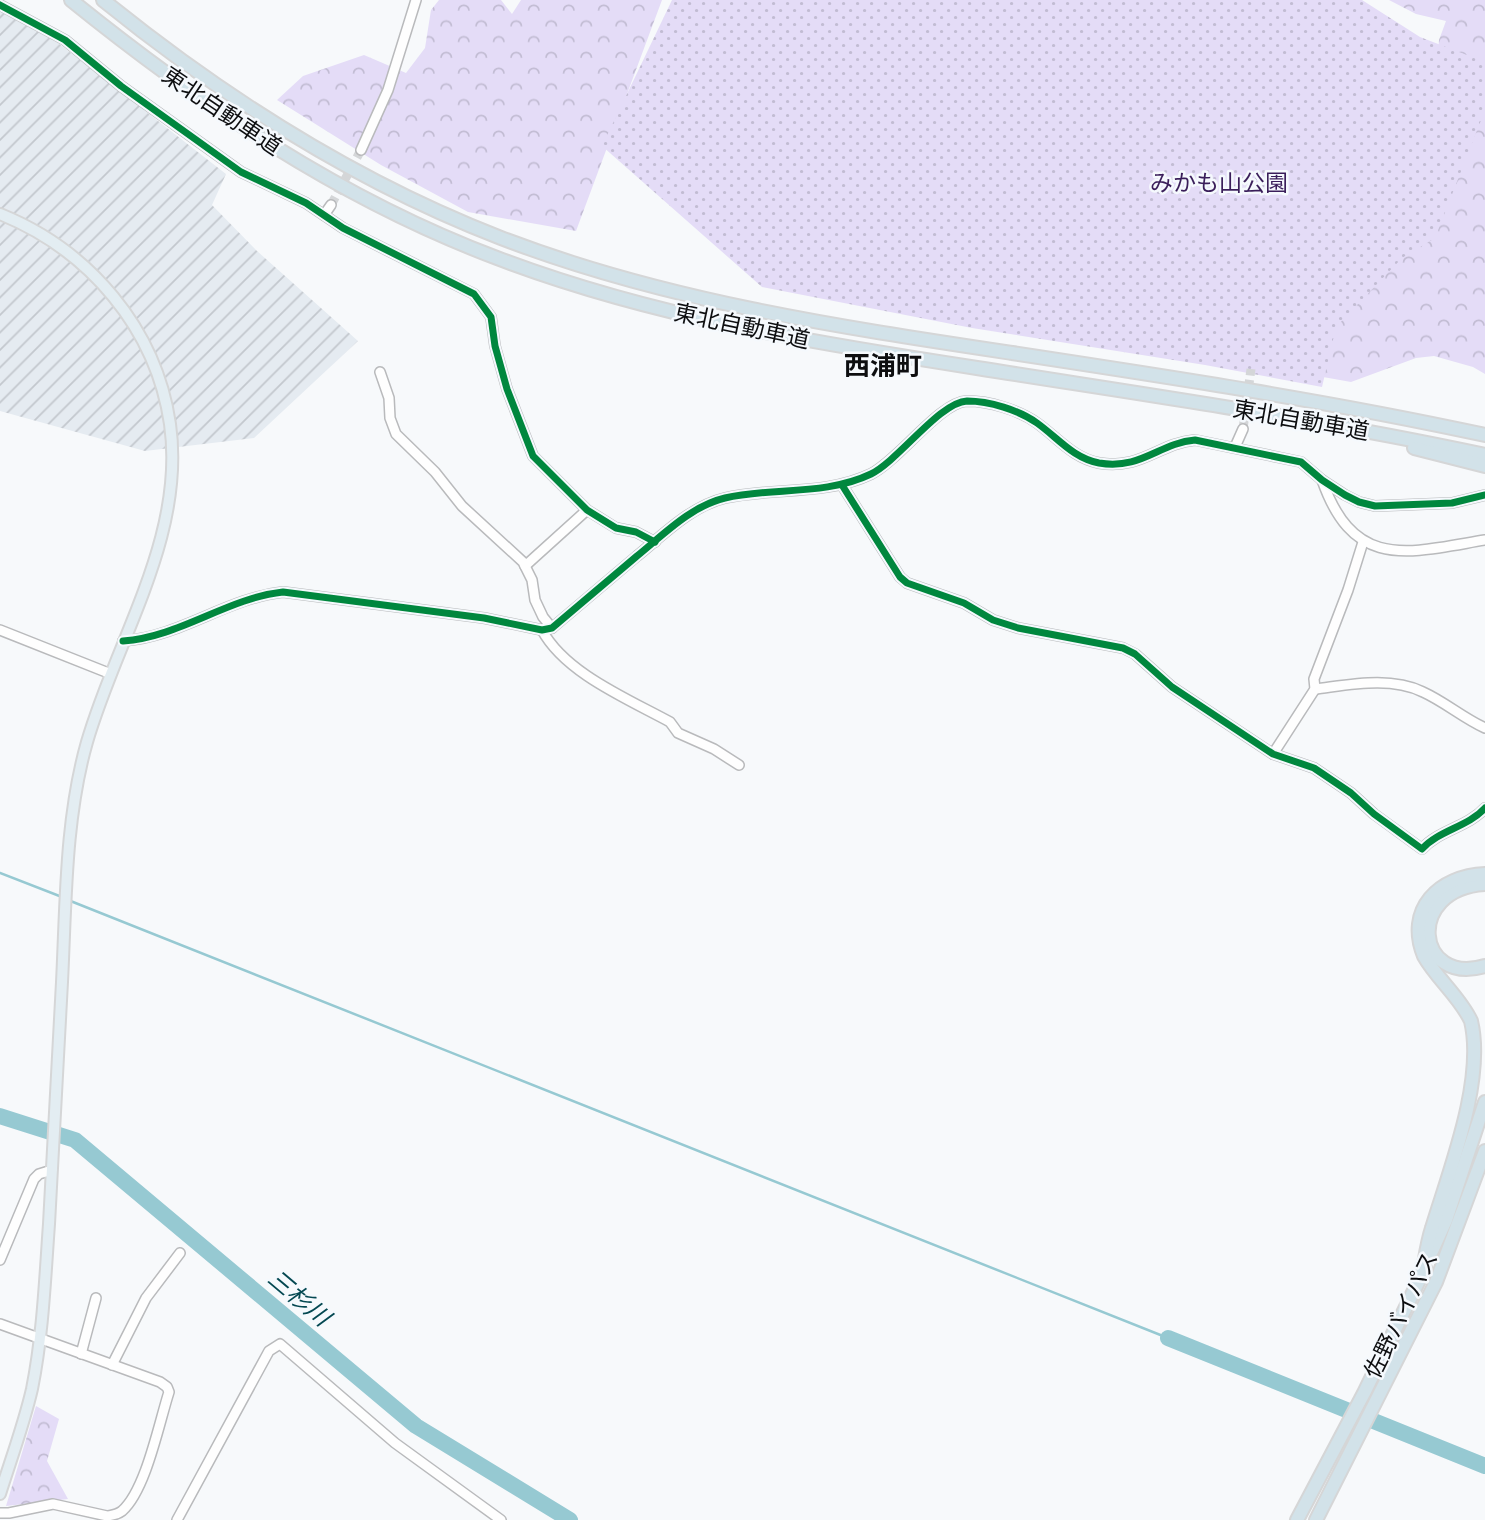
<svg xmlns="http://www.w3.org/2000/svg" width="1485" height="1520" font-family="Poppins,'Noto Sans JP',sans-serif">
  <defs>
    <pattern id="industrial-furrows" width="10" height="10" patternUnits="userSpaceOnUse" patternTransform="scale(1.75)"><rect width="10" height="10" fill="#e5ebf1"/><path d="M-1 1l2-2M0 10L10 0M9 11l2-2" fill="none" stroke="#c3c8ce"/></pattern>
    <pattern id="forest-crowns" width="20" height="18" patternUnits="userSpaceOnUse" patternTransform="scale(1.75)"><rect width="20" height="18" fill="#e4dcf7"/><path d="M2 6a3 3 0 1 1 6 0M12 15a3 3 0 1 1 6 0" fill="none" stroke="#c2bcd3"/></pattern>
    <pattern id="park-dots" width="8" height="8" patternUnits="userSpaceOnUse" patternTransform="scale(1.75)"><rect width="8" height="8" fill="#e4dcf7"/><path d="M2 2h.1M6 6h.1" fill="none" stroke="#c2bcd3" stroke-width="1.8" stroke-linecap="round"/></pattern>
  </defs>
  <rect width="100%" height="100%" fill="#f7f9fb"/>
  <polygon fill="url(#industrial-furrows)" points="0,11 58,43 226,174 212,205 257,251 358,341 254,438 145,451 0,411"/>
  <g fill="url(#forest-crowns)">
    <polygon points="439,0 501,0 512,14 521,0 662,0 576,231 468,212 381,165 277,100 303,76 364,55 406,73 425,48 431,10"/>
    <polygon points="1389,0 1485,0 1485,374 1473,367 1434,356 1416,358 1351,382 1223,359 1437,66 1439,40 1446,21 1416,14"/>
    <polygon points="36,1406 59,1419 47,1461 68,1499 6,1506"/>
  </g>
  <polygon fill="url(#park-dots)" points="672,0 1362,0 1420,37 1485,62 1485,110 1435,238 1402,258 1336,327 1322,387 1205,365 972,328 762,287 602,146"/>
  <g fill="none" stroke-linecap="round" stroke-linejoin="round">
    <g stroke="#96c9d2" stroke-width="2.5">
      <polyline points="0,873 62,897"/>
      <polyline points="68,900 1168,1338"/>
    </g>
    <g stroke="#96c9d2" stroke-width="16">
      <polyline points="0,1116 75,1140 416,1426 570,1520"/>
      <polyline points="1168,1338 1485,1466"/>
    </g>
    <g stroke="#d4d6d8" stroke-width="9" stroke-dasharray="9 4.5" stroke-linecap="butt">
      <polyline points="331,205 361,150"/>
      <polyline points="1243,429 1251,369"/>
    </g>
    <g stroke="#b9babc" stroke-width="12">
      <g id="minor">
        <polyline points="0,5 65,40 121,86 241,172 306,203 343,228 474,294 491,317 495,346 507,389 533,456 587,510 616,528 636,532 655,542"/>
        <polyline points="361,150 388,90 416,0"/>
        <polyline points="324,215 331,205"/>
        <polyline points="380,372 389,398 390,418 396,434 435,472 462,506 523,562 532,580 535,600 543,617 552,628"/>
        <polyline points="1235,447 1243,429"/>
        <path d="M1322 480C1354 571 1407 553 1485 540"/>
        <path d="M842 485 900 577 907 583 964 603 993 620 1018 628 1123 648 1135 654 1172 687 1273 754 1314 768 1351 793 1374 814 1422 849C1439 830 1468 827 1485 808"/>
        <polyline points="525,566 587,510"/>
        <polyline points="0,630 111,674"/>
        <path d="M542 630C565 673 628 699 670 722L678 733 714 749 739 765"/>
        <path d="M123 641C180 637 227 598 283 592L484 618 542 630 552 628C580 604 609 580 637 556 663 535 691 506 725 498 773 487 825 496 871 474 899 460 940 402 967 401 989 401 1019 410 1037 423 1058 438 1073 458 1099 463 1142 470 1159 443 1195 440L1301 462 1322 480 1345 495 1359 502 1375 506 1452 503 1485 495"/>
        <path d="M1315 689C1349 685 1390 676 1423 692 1445 702 1463 718 1485 728"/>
        <polyline points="1273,754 1315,689 1314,679 1348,590 1363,542"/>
        <polyline points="0,1260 34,1179 39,1174 52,1170"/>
        <path d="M0 1324 160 1382 167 1387 169 1392C159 1423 146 1490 122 1511 117 1515 113 1515 107 1516L53 1504 9 1513H0"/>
        <polyline points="81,1354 96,1298"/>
        <polyline points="112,1365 146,1298 180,1253"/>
        <polyline points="177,1520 269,1351 280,1344 395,1443 501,1520"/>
      </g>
    </g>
    <g stroke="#d5d6d7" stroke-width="14">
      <path id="major" d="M0 214C89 250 156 328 170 424 186 536 117 638 87 742 65 819 66 902 62 982 58 1062 54 1143 49 1224 45 1279 43 1334 32 1389 24 1424 11 1459 0 1494"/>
    </g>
    <g stroke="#d5d6d7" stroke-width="16">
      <g id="highway">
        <path d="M71 0C201 105 340 199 497 258 652 317 814 343 977 368 1147 395 1317 419 1485 455"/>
        <path d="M103 0C224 98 356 182 501 238 665 301 839 327 1012 353 1170 377 1328 401 1485 435"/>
        <polyline points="1414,448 1485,466"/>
        <path d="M1485 884C1404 889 1416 987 1485 966"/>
        <polyline points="1432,1251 1446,1220 1485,1102"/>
        <path d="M1422 1275C1425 1260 1427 1243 1432 1228 1450 1169 1485 1080 1471 1021 1460 997 1437 979 1424 956 1405 909 1439 876 1485 874"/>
        <polyline points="1297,1520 1364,1393 1425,1268"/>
        <polyline points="1316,1520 1436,1282 1485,1151"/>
      </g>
    </g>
    <use href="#minor" stroke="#fefefe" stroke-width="9"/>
    <use href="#major" stroke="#e3edf2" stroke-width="10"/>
    <use href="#highway" stroke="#d2e2e9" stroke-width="12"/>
    <g stroke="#f5f9fd" stroke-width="11">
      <g id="cycleway">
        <polyline points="0,5 65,40 121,86 241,172 306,203 343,228 474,294 491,317 495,346 507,389 533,456 587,510 616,528 636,532 655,542"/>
        <path d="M842 485 900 577 907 583 964 603 993 620 1018 628 1123 648 1135 654 1172 687 1273 754 1314 768 1351 793 1374 814 1422 849C1439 830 1468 827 1485 808"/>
        <path d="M123 641C180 637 227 598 283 592L484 618 542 630 552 628C580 604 609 580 637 556 663 535 691 506 725 498 773 487 825 496 871 474 899 460 940 402 967 401 989 401 1019 410 1037 423 1058 438 1073 458 1099 463 1142 470 1159 443 1195 440L1301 462 1322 480 1345 495 1359 502 1375 506 1452 503 1485 495"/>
      </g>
    </g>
    <use href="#cycleway" stroke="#00873e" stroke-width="7"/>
  </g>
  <g text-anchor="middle" stroke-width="5" stroke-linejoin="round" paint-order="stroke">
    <g font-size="23" fill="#0d0e10" stroke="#f5f9fd">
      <text transform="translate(222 111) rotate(34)" y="8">東北自動車道</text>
      <text transform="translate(742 326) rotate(12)" y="8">東北自動車道</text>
      <text transform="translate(1301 420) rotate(10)" y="8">東北自動車道</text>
      <text transform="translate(1401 1315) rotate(-64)" y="8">佐野バイパス</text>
    </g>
    <g font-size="23" fill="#3a1e5a" stroke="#f5f9fd">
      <text x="1219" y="191">みかも山公園</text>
    </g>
    <g font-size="24" font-style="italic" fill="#044851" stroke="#f5f9fd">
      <text transform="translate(299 1298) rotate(40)" y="8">三杉川</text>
    </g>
    <g font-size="26" font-weight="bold" fill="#0d0e10" stroke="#f5f9fd">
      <text x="883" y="375">西浦町</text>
    </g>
  </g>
</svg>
